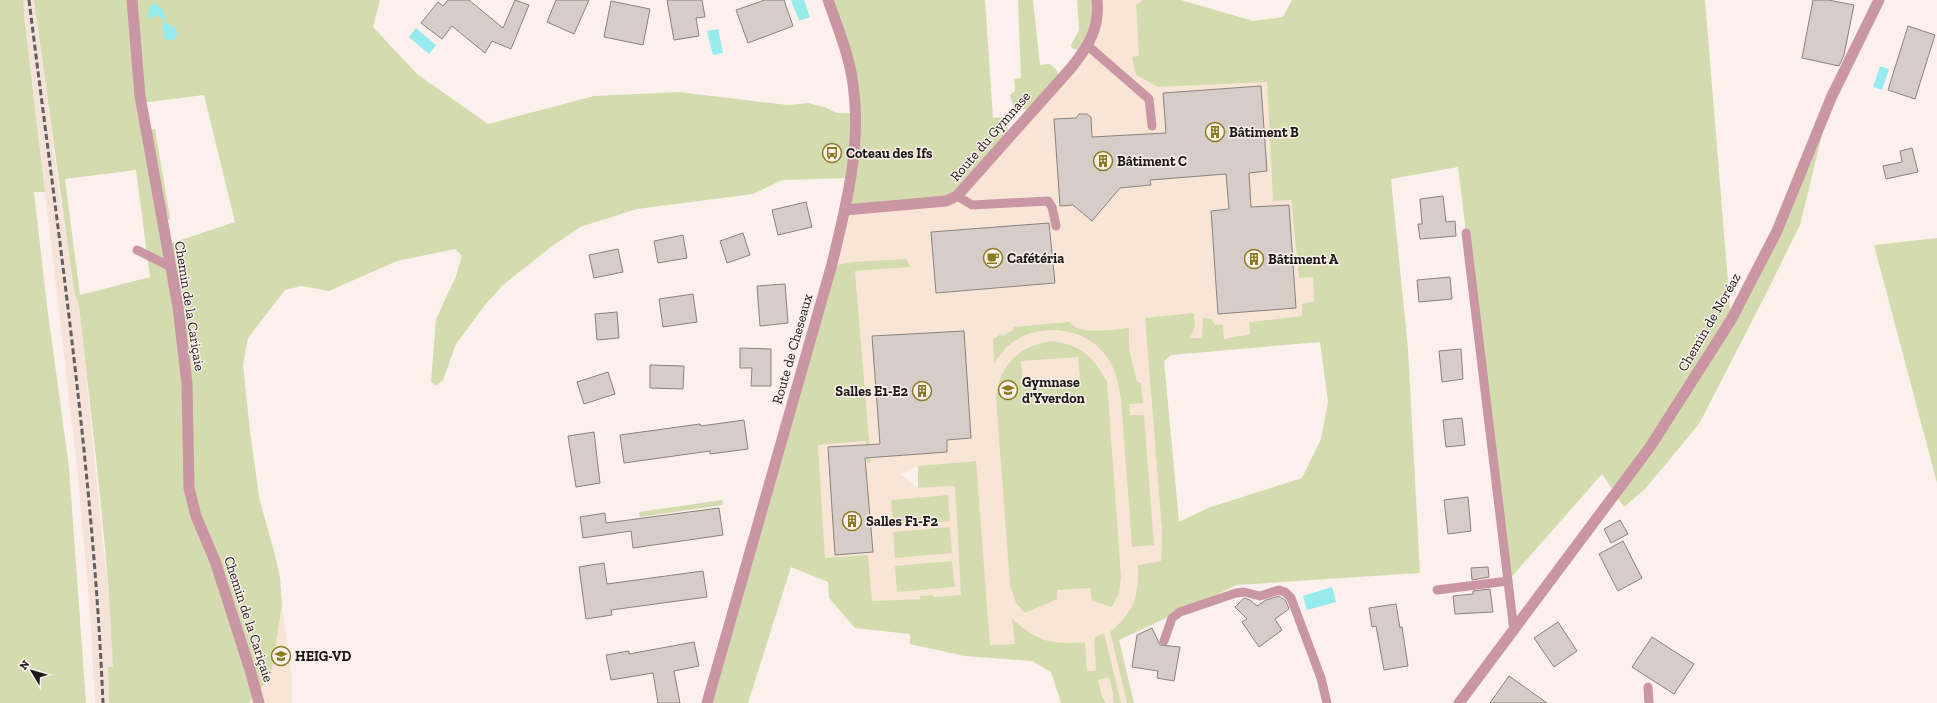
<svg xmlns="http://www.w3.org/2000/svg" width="1937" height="703" font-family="'Zilla Slab',serif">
  <rect width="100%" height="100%" fill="#fbf0eb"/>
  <polygon fill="#f5e3da" points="23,0 34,0 59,190 74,291 79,306 111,621 113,667 108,668 109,703 95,703 90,611 77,468"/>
  <g fill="#f9e5d6">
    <polygon points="1097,0 1143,0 1136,6 1139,55 1133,56 1158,87 1267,82 1273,201 1291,200 1299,278 1313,277 1314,301 1302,316 1249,322 1250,334 1224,339 1212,319 1203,319 1203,338 1190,338 1195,327 1145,318 1162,532 1161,561 1139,565 1139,585 1131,608 1119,624 1110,632 1127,703 1121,703 1103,633 1094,637 1097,671 1087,671 1085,642 1063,644 1042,640 1025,631 1013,618 1015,644 990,645 975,461 918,466 900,474 918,488 955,486 961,595 933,597 920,596 921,599 872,601 825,558 818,445 866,441 867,463 871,462 855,271 911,267 837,265 845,210 946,201 1071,68"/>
    <polygon points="282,605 292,678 292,703 249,703 257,694 276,638"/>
    <polygon points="1109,677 1113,693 1113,703 1106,703 1102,696 1098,680"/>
  </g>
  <g fill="#d4dcaf" fill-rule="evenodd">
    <polygon points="0,0 23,0 25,22 45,192 34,192 47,306 69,467 86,703 0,703"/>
    <path d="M34 0H380L373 27 417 74 488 124 594 96 679 92 788 105 808 103 824 107 837 113H855L853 85 828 0H985L993 118 1003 117 1007 123 1009 136 957 196 845 210 850 178 782 180 753 194 637 209 580 227 551 247 503 285 485 305 456 344 443 380 436 386 431 382 436 319 456 276 462 256 455 249 397 261 329 291 301 286 285 290 248 338 243 365 250 431 259 497 276 559 280 578 282 605 271 675 249 703H109L108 667H113C108 546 92 426 79 306L74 291ZM204 95 235 222 166 245 163 226 170 218 155 129 146 130 141 103ZM136 170 150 277 80 295 65 179Z"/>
    <polygon points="1018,0 1033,0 1040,65 1049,64 1055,68 1061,78 1031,111 1013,106 1010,95 1015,91 1014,79 1021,78"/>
    <polygon points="1077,0 1097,0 1083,53 1072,48 1071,45 1079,30"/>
    <path d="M1143 0H1181L1253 21 1283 17 1292 0H1705L1731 319 1777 231 1831 98 1800 225 1767 292 1699 424 1645 489 1624 507 1602 474 1508 581 1458 167 1391 179 1408 349 1420 573 1237 585 1119 640 1134 703H1127L1110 632C1134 612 1139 595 1138 565L1161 561 1162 532 1145 318 1194 313 1195 327 1190 338H1202L1203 318 1212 319 1215 325H1223L1224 339 1250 334 1249 322 1302 316V304L1314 301 1313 277 1299 278 1291 200 1273 201 1267 82 1158 87 1136 75 1132 57 1139 55 1136 5ZM1320 342 1328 402 1321 439 1302 478 1208 508 1179 522 1164 361 1171 355Z"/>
    <polygon points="1937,238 1937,483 1874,245"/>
    <path d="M906 259 911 267 855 271 871 462 867 463 866 441 818 445 825 558 868 555 872 601 920 599V596L933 595V597L961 595 955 486 918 488V466L976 461 990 645 1015 644 1012 618C1036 642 1052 645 1085 642L1087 671H1096L1094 637 1104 633 1121 703H1113V693L1109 677 1098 680 1102 696 1106 703H1061L1051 672 1032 661 964 656 910 644V634L855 628 829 598 828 582 791 567 748 703H707L837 265 853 262Z"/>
    <path d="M1070 322C1077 336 1115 329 1129 328V349L1137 382 1141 383 1143 403 1129 404 1130 415H1144L1154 545 1132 547 1121 399C1118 383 1116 369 1106 356 1087 328 1042 322 1015 341 1006 346 1000 355 994 363L993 339 1001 334 1002 336 1013 330V327Z"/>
    <path d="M1051 341C1082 345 1093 356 1107 382L1121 576 1119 593 1112 607 1092 601 1090 588 1057 590V599L1025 613 1016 603 1010 585 996 397C1001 363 1018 347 1051 341ZM1078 357 1080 379 1023 383 1021 361Z"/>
    <polygon points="948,495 950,521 893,526 891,500"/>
    <polygon points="722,500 723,505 640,517 639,512"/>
    <polygon points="950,527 952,553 895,558 893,532"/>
    <polygon points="952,561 955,587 897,592 895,566"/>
  </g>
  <g fill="#96ebef">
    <polygon points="791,0 804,0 810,17 799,21"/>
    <path d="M155 3 164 11 165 22C174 27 183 31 173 41L165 39 162 27 164 21 156 14 150 19 148 18 149 7Z"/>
    <polygon points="416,28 436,45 429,54 409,37"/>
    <polygon points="718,29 723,53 713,55 707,31"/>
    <polygon points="1880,66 1889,69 1882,90 1873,87"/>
    <polygon points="1332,587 1336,602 1307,610 1303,596"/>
  </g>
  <g fill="#d7cdc8" stroke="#8b827d">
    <polygon points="448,0 469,0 503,28 515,0 529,5 511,49 492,41 485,53 452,26 442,39 421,23 438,2 443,6"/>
    <polygon points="556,0 589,0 574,34 547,22"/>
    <polygon points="667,0 702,0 705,17 696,18 699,36 674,40"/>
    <polygon points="765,0 784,0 793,26 748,43 736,10"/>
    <polygon points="1813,0 1828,0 1854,5 1844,55 1839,66 1802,58"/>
    <polygon points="611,1 650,9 643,45 604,37"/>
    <polygon points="1908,26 1935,35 1915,99 1888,90"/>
    <polygon points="1261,86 1267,171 1249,173 1251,207 1289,205 1296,308 1218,314 1211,211 1229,209 1226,174 1150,180 1151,185 1120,188 1092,221 1073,205 1060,206 1054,119 1076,118 1079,114 1087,114 1091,117 1092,137 1166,133 1163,93"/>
    <polygon points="1912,148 1918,172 1886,179 1883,166 1902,162 1900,151"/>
    <polygon points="1443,196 1446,222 1455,221 1456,236 1420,239 1418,224 1422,224 1420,199"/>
    <polygon points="806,202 812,227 778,235 772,210"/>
    <polygon points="1049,223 1055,283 936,293 931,232"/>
    <polygon points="743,233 750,255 727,263 720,241"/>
    <polygon points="683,235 687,258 658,263 654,241"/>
    <polygon points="618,249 623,272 594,278 589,255"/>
    <polygon points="1450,277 1452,299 1419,302 1417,280"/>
    <polygon points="785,284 788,323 760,326 757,286"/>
    <polygon points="693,294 697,322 663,327 659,299"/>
    <polygon points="617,312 619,338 597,340 595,314"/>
    <polygon points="964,331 971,438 947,440 947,452 865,458 873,552 835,555 828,447 880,444 872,336"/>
    <polygon points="740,348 771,349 771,386 751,386 752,368 740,368"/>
    <polygon points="1461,349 1463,379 1442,382 1439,351"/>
    <polygon points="650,365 684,366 683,389 650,388"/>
    <polygon points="608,372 615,394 584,404 577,382"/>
    <polygon points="1462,418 1465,445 1446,447 1443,420"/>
    <polygon points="744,420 748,449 710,454 710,451 624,463 620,435 700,424 701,426"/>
    <polygon points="594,432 600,483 576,487 568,436"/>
    <polygon points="1468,497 1471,531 1448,534 1444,500"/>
    <polygon points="719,508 723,535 633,548 631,531 583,538 580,517 605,513 606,523"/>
    <polygon points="1620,520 1628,534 1611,543 1604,529"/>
    <polygon points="1623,541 1642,578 1618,591 1599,554"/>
    <polygon points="604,563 607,584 703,571 707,597 611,610 612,615 586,619 579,567"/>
    <polygon points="1488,567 1489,577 1472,580 1471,568"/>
    <polygon points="1490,589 1493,612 1455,614 1453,596 1473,594 1473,591"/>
    <polygon points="1279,596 1286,601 1289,609 1275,619 1282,630 1259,647 1242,622 1247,619 1235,607 1244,598 1250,600 1257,606 1266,600"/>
    <polygon points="1396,604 1400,628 1402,627 1408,666 1384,670 1376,626 1372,627 1369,608"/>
    <polygon points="1558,622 1577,651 1554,667 1534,638"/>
    <polygon points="1152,628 1160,645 1180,647 1174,681 1157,678 1158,671 1132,667 1137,635"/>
    <polygon points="1652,637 1694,664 1674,694 1632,667"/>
    <polygon points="694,642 699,666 674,671 680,703 658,703 653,673 611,680 606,655 629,651 629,654"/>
    <polygon points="1509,676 1547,703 1490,703"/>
  </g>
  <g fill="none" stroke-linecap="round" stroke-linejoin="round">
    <g stroke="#ca96a4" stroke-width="9">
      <polyline points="1088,46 1149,99 1152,126"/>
      <polyline points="957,196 972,205 1048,201 1052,207 1056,226"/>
      <polyline points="1466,233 1514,631"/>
      <polyline points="137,250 169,266"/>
      <polyline points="1437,590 1508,581"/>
      <polyline points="1164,641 1172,618 1180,612 1236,593 1244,592 1260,596 1279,590 1285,592 1291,598 1321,678 1327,703"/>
      <polyline points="1648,687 1649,703"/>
    </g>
    <g stroke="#ca96a4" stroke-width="11">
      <polyline points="132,0 140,96 178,307 187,384 189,488 196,516 215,561 251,673 259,703"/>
      <path d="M845 210 946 201 957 196 1071 68C1088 47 1100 28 1097 0"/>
      <polyline points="1459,703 1650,447 1731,320 1777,231 1831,98 1879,0"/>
    </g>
    <path stroke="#ca96a4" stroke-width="11" d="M707 703 832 264C846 206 862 145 853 84 849 55 838 28 828 0"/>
    <path stroke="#655f5c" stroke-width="3" stroke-dasharray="6 3" stroke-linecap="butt" d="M29 0C58 234 93 468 103 703"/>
  </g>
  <defs>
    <g id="building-ring" transform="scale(1)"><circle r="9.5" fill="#fbf0eb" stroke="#8c7c21" stroke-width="1.5"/><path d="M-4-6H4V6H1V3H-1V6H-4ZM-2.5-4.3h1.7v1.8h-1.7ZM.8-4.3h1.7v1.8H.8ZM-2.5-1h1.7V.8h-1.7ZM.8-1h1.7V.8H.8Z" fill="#8c7c21"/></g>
    <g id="bus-ring" transform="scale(1)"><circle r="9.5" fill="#fbf0eb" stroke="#8c7c21" stroke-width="1.5"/><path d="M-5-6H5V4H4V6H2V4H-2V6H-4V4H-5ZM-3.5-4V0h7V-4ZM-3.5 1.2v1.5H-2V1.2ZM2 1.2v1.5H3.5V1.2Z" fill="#8c7c21"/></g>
    <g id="cafe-ring" transform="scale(1)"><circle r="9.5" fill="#fbf0eb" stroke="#8c7c21" stroke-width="1.5"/><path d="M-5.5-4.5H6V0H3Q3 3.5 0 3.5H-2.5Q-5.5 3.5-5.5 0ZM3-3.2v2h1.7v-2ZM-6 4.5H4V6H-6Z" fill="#8c7c21"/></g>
    <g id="school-ring" transform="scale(1)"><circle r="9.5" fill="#fbf0eb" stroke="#8c7c21" stroke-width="1.5"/><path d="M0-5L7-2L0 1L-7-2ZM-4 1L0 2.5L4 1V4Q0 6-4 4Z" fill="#8c7c21"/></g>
    <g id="university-ring" transform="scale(1)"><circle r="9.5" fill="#fbf0eb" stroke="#8c7c21" stroke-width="1.5"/><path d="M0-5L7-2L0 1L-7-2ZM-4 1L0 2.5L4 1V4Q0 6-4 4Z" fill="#8c7c21"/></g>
  </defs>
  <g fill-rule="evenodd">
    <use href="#building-ring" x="1215" y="132"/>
    <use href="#bus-ring" x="832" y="153"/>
    <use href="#building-ring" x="1103" y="161"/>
    <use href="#cafe-ring" x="993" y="258"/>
    <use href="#building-ring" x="1254" y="259"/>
    <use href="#school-ring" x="1008" y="390"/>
    <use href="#building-ring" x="922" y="391"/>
    <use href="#building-ring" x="852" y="521"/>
    <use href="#university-ring" x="281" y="656"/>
  </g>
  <g text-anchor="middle" stroke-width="3" stroke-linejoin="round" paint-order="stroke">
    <g font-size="14" font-weight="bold" fill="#1b1816" stroke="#fbf0eb" text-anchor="start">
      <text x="1229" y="137">Bâtiment B</text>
      <text x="846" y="158">Coteau des Ifs</text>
      <text x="1117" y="166">Bâtiment C</text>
      <text x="1007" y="263">Cafétéria</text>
      <text x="1268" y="264">Bâtiment A</text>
      <text x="1022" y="387">Gymnase<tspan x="1022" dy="16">d'Yverdon</tspan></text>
      <text x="908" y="396" text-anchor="end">Salles E1-E2</text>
      <text x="866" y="526">Salles F1-F2</text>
      <text x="295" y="661">HEIG-VD</text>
    </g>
    <g font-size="14" fill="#1b1816" stroke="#fbf0eb">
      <text transform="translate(990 136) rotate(-49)" y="5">Route du Gymnase</text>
      <text transform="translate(190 306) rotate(81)" y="5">Chemin de la Cariçaie</text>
      <text transform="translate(1709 322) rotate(-60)" y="5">Chemin de Noréaz</text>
      <text transform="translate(792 349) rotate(-74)" y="5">Route de Cheseaux</text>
      <text transform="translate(249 619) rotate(72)" y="5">Chemin de la Cariçaie</text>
    </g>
  </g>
  <g transform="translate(32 671) rotate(308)" stroke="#fbf0eb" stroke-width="3" paint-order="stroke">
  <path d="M0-3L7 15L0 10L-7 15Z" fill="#1b1816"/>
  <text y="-6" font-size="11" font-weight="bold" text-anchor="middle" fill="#1b1816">N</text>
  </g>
</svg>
